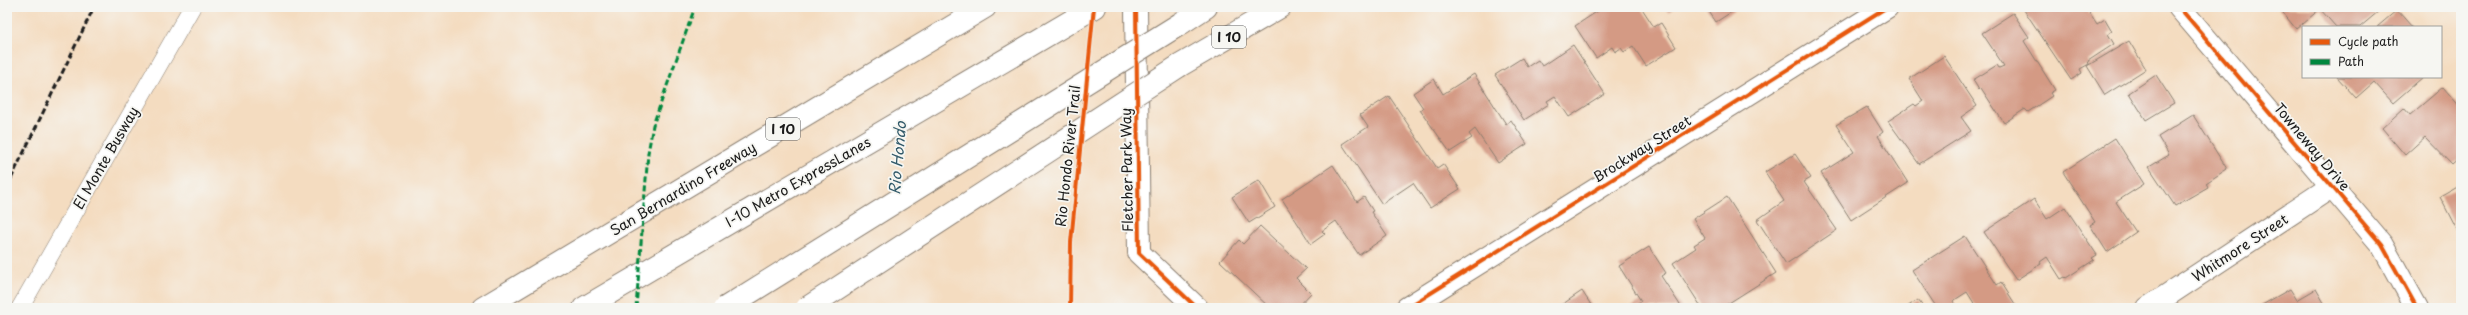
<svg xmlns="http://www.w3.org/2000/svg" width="2468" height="315" font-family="'Playpen Sans',sans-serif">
  <rect width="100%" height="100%" fill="#f6f6f2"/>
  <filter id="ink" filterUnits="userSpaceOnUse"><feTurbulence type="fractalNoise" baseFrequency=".025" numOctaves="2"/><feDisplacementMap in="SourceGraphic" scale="8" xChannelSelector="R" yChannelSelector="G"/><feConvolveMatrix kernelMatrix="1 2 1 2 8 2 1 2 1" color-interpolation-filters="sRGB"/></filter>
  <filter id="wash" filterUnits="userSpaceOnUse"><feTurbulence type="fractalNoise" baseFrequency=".012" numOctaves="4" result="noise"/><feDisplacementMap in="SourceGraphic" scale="16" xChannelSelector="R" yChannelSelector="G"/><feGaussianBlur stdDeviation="0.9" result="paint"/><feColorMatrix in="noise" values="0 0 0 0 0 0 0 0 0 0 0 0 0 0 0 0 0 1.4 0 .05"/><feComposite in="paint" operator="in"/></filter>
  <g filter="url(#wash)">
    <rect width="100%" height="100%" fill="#f4dcc0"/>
    <polygon fill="#f4dcc0" points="865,7 1009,7 983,286 949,308 772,308 785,55"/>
    <g id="blocks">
      <g fill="#d49a84">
        <polygon points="1604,7 1641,7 1654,27 1661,23 1676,47 1646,66 1633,46 1624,52 1621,48 1615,52 1612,47 1596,58 1575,26"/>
        <polygon points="1664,7 1676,7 1668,12"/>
        <polygon points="1706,7 1739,7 1716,22"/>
        <polygon points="2022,7 2086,7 2097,24 2105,19 2112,31 2108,34 2114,44 2088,61 2089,64 2080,69 2082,73 2071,80"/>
        <polygon points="2375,7 2379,11 2360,27 2336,27 2320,9 2296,29 2279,8"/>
        <polygon points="2397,10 2412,27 2377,27"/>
        <polygon points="2013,13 2029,37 2024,41 2055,90 2050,93 2052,96 2028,112 2025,109 2004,123 1981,88 1979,90 1973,80 1997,65 1999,68 2004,66 1982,33"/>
        <polygon points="2129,41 2146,69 2105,95 2087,66"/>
        <polygon points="1573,45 1605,94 1569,117 1555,96 1547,101 1549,104 1524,120 1495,75 1522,58 1527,67 1538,60 1542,66"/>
        <polygon points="1944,56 1977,106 1961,117 1971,131 1919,164 1888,121 1914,104 1916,106 1923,101 1909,79"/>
        <polygon points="1474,74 1506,124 1511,120 1527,144 1498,163 1475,129 1469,134 1472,138 1450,152 1420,110 1423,108 1413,93 1434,79 1443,94"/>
        <polygon points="2156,75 2174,103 2146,120 2129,93"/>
        <polygon points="2337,77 2423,77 2393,103 2374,82 2356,98"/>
        <polygon points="2443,87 2461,108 2461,157 2452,165 2425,137 2405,155 2382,128 2404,108 2410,115"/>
        <polygon points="1389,96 1437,168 1443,164 1460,189 1430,208 1413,183 1382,204 1342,144 1368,127 1360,115"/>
        <polygon points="1867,107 1883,132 1878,136 1908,183 1851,220 1821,173 1854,152 1836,125"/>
        <polygon points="2193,115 2227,169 2206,183 2208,187 2175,206 2149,167 2169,155 2158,137"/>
        <polygon points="2115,138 2144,184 2116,202 2136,232 2107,252 2090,225 2095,222 2063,172"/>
        <polygon points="1795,154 1811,178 1804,182 1837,230 1786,264 1757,220 1784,201 1765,172"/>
        <polygon points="1333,165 1357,202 1364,197 1373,211 1371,212 1387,236 1359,255 1336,221 1322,231 1325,234 1311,244 1282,199"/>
        <polygon points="1259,180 1275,207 1249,223 1232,197"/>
        <polygon points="2461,185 2461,238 2440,197"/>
        <polygon points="1727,197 1776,273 1721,308 1702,308 1673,263 1696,248 1694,245 1705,238 1693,219"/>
        <polygon points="2034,199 2047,219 2065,207 2097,255 2092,258 2094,260 2066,278 2065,277 2061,279 2047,257 2040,262 2041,264 2016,280 1984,232"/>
        <polygon points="1260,226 1306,269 1296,278 1311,293 1297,308 1270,308 1220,261 1239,240 1243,244"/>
        <polygon points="1965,236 1997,285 2001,282 2017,307 1977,308 1967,292 1953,301 1957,308 1937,308 1912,270"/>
        <polygon points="1649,247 1666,273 1661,276 1682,308 1630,308 1641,301 1619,266"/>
        <polygon points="2290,289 2297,300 2316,289 2327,308 2257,308"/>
        <polygon points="1582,291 1593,308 1557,308"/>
        <polygon points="1918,300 1924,308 1905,308"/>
      </g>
    </g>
  </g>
  <g filter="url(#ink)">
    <use href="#blocks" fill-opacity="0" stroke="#887c6e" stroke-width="1"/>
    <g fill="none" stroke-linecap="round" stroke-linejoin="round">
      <g stroke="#887c6e" stroke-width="18">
        <polyline id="service" points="20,308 192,7"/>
      </g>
      <g stroke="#887c6e" stroke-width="24">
        <g id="minor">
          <polyline points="1136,7 1139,253 1197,308"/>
          <polyline points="2179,7 2382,245 2417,308"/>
          <polyline points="1407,308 1887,7"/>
          <polyline points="2148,308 2331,187"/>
        </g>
      </g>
      <g stroke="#887c6e" stroke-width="24">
        <g id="motorway">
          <polyline points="1180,24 1206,7"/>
          <polyline points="1179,66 1280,7"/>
          <polyline points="483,308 985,7"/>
          <polyline points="584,308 1095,7"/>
        </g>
      </g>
      <use href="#service" stroke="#fff" stroke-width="17"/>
      <use href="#minor" stroke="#fff" stroke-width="22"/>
      <use href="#motorway" stroke="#fff" stroke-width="22"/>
      <polyline stroke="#1c1c1c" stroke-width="3" stroke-dasharray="6 3" stroke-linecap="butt" points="7,187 94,7"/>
      <g stroke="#887c6e" stroke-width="24" stroke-linecap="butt">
        <g id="motorway-bridge">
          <polyline points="725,308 1180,24"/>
          <polyline points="807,308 1179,66"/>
        </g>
      </g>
      <use href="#motorway-bridge" stroke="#fff" stroke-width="22"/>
      <polyline stroke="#00873e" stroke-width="3" stroke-dasharray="6 3" stroke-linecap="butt" points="636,308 648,153 653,125 695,7"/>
      <g stroke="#f6f6f2" stroke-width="6">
        <g id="cycleway">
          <polyline points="1136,7 1139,253 1197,308"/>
          <polyline points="2179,7 2382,245 2417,308"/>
          <polyline points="1070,308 1071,242 1094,7"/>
          <polyline points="1407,308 1887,7"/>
        </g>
      </g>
      <use href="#cycleway" stroke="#e8590c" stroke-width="4"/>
    </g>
  </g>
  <g text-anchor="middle" stroke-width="3.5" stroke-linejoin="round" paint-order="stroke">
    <g fill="#f6f6f2" stroke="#5d5d5c" stroke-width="1">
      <rect x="1212" y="26" width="34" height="22" rx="3"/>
      <rect x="766" y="118" width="34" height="22" rx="3"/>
    </g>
    <g font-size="13" font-weight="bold" fill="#1c1c1c">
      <text x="1229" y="42">I 10</text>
      <text x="783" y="134">I 10</text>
    </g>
    <g font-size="14" fill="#1c1c1c" stroke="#f6f6f2">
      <text transform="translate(2312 147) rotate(50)" y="5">Towneway Drive</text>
      <text transform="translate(1642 149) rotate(-32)" y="5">Brockway Street</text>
      <text transform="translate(1068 156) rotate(-84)" y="5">Rio Hondo River Trail</text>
      <text transform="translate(106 158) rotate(-60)" y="5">El Monte Busway</text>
      <text transform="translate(1127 170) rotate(-91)" y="5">Fletcher Park Way</text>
      <text transform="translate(798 182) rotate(-30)" y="5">I-10 Metro ExpressLanes</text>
      <text transform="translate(683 189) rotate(-31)" y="5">San Bernardino Freeway</text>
      <text transform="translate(2240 248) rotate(-33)" y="5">Whitmore Street</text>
    </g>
    <g font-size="15" font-style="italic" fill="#325a6a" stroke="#f6f6f2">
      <text transform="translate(898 158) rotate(-85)" y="5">Rio Hondo</text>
    </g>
  </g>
  <rect width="2468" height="315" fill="none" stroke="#f6f6f2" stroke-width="24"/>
  <rect x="2302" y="26" width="140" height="52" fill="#f6f6f2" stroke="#9f9f9c"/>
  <rect x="2310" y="39" width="20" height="6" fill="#e8590c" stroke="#9f9f9c"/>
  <text x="2338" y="46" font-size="12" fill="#1c1c1c">Cycle path</text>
  <rect x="2310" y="59" width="20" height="6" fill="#00873e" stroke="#9f9f9c"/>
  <text x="2338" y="66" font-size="12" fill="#1c1c1c">Path</text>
</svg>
